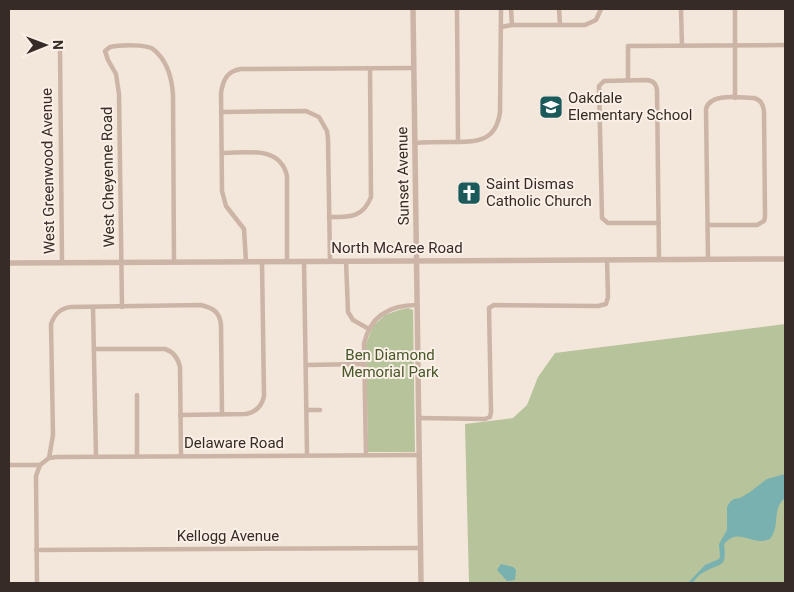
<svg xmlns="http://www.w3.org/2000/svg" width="794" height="592" font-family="Roboto,sans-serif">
  <rect width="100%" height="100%" fill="#f3e6da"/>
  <g fill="#b7c39a">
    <polygon points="408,308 413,310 415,452 368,452 366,344 373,326 385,315 399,310"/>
    <polygon points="785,324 785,583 469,583 465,424 513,418 527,405 538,377 555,353"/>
  </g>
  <g fill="#78b1b0">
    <path d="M785 474V498C771 509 781 525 770 539 751 547 740 526 724 544 727 569 721 562 704 572 699 574 696 579 692 583H688L705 565 719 559 720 556 719 544 727 530V507L730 502 734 499 740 498 750 492 767 479Z"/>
    <polygon points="501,564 513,567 516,570 515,580 507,581 497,570"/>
  </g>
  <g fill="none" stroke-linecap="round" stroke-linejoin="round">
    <g stroke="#ccb5a6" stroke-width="4.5">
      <polyline points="457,9 458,142"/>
      <polyline points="511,9 512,25"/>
      <polyline points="559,9 560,25"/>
      <polyline points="681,9 682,46"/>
      <polyline points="735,9 735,98"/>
      <polyline points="501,27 512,25 585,25 596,20 601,9"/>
      <polyline points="60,49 62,262"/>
      <polyline points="628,80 628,46 785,45"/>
      <polyline points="222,112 306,111 319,117 327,131 328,139 330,261"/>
      <path d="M415 143C427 142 438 142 450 142 475 142 496 143 500 112L501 9"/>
      <path d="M222 153C246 153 280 145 287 176V261"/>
      <path d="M329 217C349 217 363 218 371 197L370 68"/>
      <path d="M659 223H608L602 218 599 86 604 81 647 80C654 81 656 84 657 90L659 259"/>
      <path d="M708 225H757L764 221 765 217 764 111C763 104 761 100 754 98 741 98 710 92 706 109L708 259"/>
      <polyline points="304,261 307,455"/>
      <polyline points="346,261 348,312 353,320 369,329"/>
      <path d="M246 262 244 229 226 206 222 191 221 93C223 80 227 71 241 69L414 68"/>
      <polyline points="93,307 96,457"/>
      <path d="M122 307 119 94 116 74 108 60 105 51 110 47C119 45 146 44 153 49 167 60 172 79 173 95L174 262"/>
      <path d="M94 349H165C174 352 178 358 180 367L181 456"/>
      <polyline points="306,365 364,364"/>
      <polyline points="137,395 137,456"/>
      <polyline points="307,410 320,410"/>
      <path d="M180 415 246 414C256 412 262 406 264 396L262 262"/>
      <polyline points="419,418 485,419 490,417 491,412 489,308 494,305 598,306 606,304 608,297 607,260"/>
      <path d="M366 455 364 344C370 316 389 305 417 305"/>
      <polyline points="49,458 57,457 419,455"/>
      <polyline points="9,465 40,465"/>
      <polyline points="36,550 420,548"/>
      <path d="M37 583 36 476 40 465 49 458 53 435 51 324C55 313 61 308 71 307L201 305C213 308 220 312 221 325L222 414"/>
    </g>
    <g stroke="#ccb5a6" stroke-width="5.5">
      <polyline points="413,9 421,583"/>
      <polyline points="9,263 785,259"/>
    </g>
  </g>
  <defs>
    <g id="school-square" transform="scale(1.25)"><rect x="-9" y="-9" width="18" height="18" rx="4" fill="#1b5a5b" stroke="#faf0e7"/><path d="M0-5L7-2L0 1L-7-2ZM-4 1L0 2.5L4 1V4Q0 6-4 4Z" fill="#fff"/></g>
    <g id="church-square" transform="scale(1.25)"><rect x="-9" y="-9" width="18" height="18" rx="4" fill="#1b5a5b" stroke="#faf0e7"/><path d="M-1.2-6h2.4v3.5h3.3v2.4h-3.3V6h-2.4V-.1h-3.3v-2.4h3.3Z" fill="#fff"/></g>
  </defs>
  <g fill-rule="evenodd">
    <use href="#school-square" x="551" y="107"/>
    <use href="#church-square" x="469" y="193"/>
  </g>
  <g text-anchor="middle" stroke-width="4" stroke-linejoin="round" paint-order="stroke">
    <g font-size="15" fill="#372b27" stroke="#faf0e7" text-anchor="start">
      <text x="568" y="103">Oakdale<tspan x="568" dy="17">Elementary School</tspan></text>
      <text x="486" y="189">Saint Dismas<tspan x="486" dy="17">Catholic Church</tspan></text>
    </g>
    <g font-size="15" fill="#372b27" stroke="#faf0e7">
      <text transform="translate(48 171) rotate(-91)" y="5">West Greenwood Avenue</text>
      <text transform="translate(403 176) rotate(-91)" y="5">Sunset Avenue</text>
      <text transform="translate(108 177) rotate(-91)" y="5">West Cheyenne Road</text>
      <text x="397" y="253">North McAree Road</text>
      <text x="234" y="448">Delaware Road</text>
      <text x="228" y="541">Kellogg Avenue</text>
    </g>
    <g font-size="15" fill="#49572a" stroke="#faf0e7">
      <text x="390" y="360">Ben Diamond<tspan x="390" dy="17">Memorial Park</tspan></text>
    </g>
  </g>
  <rect width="794" height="592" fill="none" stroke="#372b27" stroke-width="20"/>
  <g transform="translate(45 45) rotate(89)" stroke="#faf0e7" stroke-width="4" paint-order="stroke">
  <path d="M0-4L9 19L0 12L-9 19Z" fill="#372b27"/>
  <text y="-8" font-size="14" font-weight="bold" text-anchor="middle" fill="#372b27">N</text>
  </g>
</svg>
